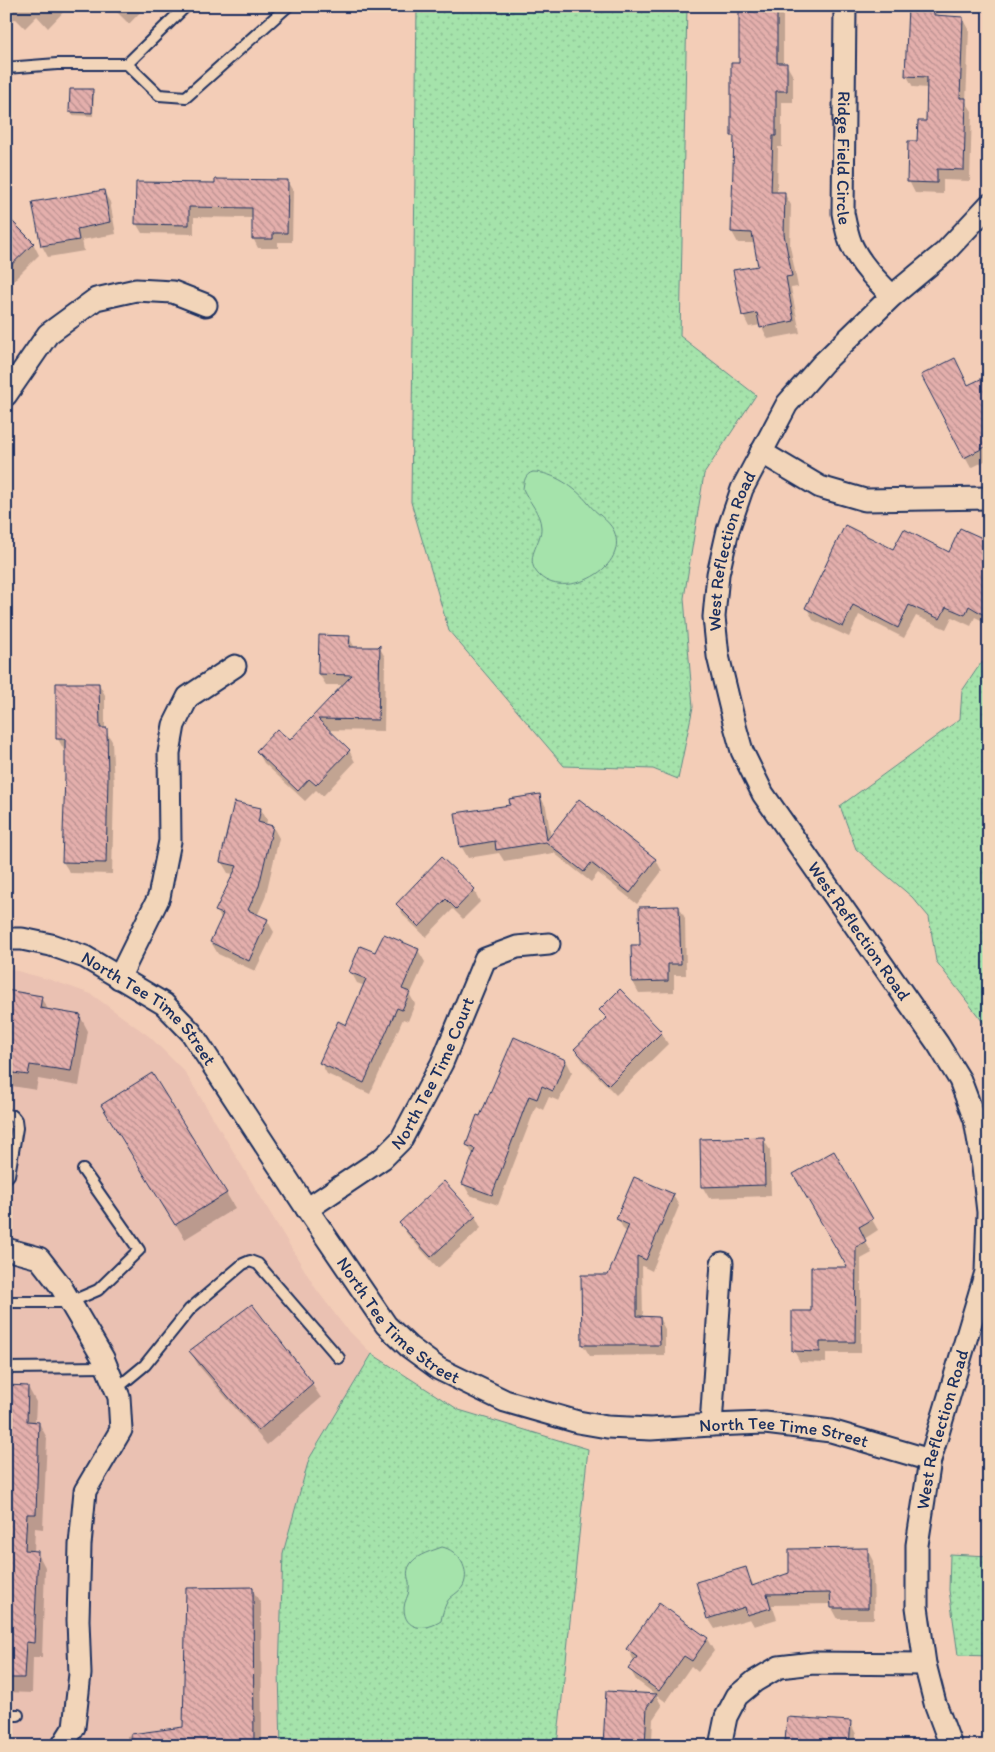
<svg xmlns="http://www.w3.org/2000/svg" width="995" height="1752" font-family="Itim,sans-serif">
  <defs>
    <pattern id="grass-dots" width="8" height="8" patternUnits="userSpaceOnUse" patternTransform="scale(1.25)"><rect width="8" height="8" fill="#a5e3ab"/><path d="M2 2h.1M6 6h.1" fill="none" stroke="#8dc396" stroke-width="1.8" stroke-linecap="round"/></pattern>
    <pattern id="building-back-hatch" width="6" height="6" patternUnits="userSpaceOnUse" patternTransform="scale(1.25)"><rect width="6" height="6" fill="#e4afac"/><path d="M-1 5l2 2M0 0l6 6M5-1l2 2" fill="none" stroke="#b88f8f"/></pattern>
  </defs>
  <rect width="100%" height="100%" fill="#f3cdb7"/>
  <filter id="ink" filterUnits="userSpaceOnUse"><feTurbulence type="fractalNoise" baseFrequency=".02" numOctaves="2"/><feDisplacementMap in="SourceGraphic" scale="10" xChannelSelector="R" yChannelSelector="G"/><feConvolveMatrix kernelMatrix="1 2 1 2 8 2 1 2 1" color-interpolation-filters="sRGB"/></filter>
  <g filter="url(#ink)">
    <polygon fill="#eac1b2" points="6,968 51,980 91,994 150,1037 184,1071 209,1111 316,1289 344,1326 372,1354 309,1459 283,1553 279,1673 281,1746 6,1746"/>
    <g fill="url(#grass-dots)" stroke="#608984">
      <polygon points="417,6 687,6 680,336 756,395 704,474 684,598 693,707 678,779 653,769 564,766 449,631 411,502"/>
      <polygon points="981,663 989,663 989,1030 936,961 929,917 912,897 856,849 840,806 960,719 962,691"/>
      <polygon points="372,1354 459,1410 588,1449 557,1746 281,1746 279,1673 283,1553 309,1459"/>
      <polygon points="950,1554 989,1556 989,1656 958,1655 949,1590"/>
    </g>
    <g fill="#a5e3ab" stroke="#608984">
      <path d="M533 472C553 472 576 488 588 503 596 514 608 519 614 531 631 570 557 605 535 570 526 555 542 542 541 527 540 512 529 502 523 489 524 481 525 474 533 472Z"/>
      <path d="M442 1547C458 1550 471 1570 463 1586 459 1593 450 1596 447 1602 444 1608 442 1615 441 1621 426 1631 404 1631 404 1608 404 1601 409 1596 409 1589 411 1579 403 1575 411 1563 418 1554 432 1551 442 1547Z"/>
    </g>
    <g fill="#0003">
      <polygon points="6,6 69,6 48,28 37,16 25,28 16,19 6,20"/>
      <polygon points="111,6 146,6 129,24"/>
      <polygon points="740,6 796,6 796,12 783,12 783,64 786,64 793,76 793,102 782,102 782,147 778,147 777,193 784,193 791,205 790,246 798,287 791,288 800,333 768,339 761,325 749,327 743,315 759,267 755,243 738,243 732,232 735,140 732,135 741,64"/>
      <polygon points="933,8 938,17 963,18 969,29 966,102 972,111 970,181 943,180 943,194 915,193 909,181 919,142 927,122 928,88 913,87 907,76"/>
      <polygon points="92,91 94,94 93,116 72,115 70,111"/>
      <polygon points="287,181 293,191 292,242 278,242 278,248 258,248 253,238 253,218 194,217 194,234 142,233 136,223 217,184"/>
      <polygon points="103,191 110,202 116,234 82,240 84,251 48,257 42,246 34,204"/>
      <polygon points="6,217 33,243 39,255 6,288"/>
      <polygon points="989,376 989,459 971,468 965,457 968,386"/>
      <polygon points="989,542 989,624 975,617 971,626 952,617 946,629 916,616 904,638 859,615 849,637 813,620 807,608 894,550 950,554"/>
      <polygon points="349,637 355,648 379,647 385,657 384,731 327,730 349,750 355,762 323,796 316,790 305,801 264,763 258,752 290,742 343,685 326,685 319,674"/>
      <polygon points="99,684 105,695 105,730 112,741 114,789 112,874 70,873 63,862 66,750 64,750 58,739"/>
      <polygon points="540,796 546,807 551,838 579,801 656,860 662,871 637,904 598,873 591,882 554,853 504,861 499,853 468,858 461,846"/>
      <polygon points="261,809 267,820 266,825 273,827 279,838 265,898 257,916 267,920 274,932 255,971 218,954 211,942 222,920 217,911 234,874 228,873 221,861"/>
      <polygon points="441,859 474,890 480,902 463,919 453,909 426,937 404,916 397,904"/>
      <polygon points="679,907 685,918 686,975 674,975 674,992 639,993 633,982 641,946"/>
      <polygon points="418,950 425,962 410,995 415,1004 408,1021 403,1019 370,1094 327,1074 321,1063 347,1026 365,986 357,983 351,972 376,954"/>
      <polygon points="620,991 661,1033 668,1044 616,1095 583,1061 576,1050 607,1020 601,1010"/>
      <polygon points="6,992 41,998 49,1011 80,1016 88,1031 79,1086 38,1079 36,1090 6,1085"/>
      <polygon points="566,1060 572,1072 559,1101 549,1097 543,1110 536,1106 498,1205 470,1195 463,1183 474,1156 467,1145 481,1117"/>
      <polygon points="111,1120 226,1193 235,1208 185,1239"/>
      <polygon points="763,1139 770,1150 771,1196 709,1198 702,1186"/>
      <polygon points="833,1153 878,1230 864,1239 872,1253 861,1259 861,1353 826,1353 826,1363 800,1362 794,1351 794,1312 812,1312 849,1268"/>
      <polygon points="673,1195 679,1206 652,1271 642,1266 643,1318 659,1318 665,1329 665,1355 590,1356 583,1345 608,1276 627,1232 624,1230 618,1219"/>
      <polygon points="475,1216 481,1228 438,1268 407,1234 401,1223"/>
      <polygon points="190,1351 312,1384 321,1398 267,1445 199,1366"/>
      <polygon points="6,1386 28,1387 36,1402 35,1423 39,1423 47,1438 43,1529 35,1528 34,1552 37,1552 45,1567 42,1657 33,1657 32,1693 6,1692"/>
      <polygon points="867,1549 873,1561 874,1619 838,1619 832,1608 832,1604 772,1605 777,1619 754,1626 750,1619 715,1629 708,1618 745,1568 754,1586"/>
      <polygon points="252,1589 261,1604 262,1746 127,1746 127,1736 185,1728"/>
      <polygon points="660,1605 707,1639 714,1651 698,1672 691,1666 666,1702 636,1680 630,1669 634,1661 628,1649"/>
      <polygon points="607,1693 656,1695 662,1706 653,1719 652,1740 656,1740 659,1746 604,1746"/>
      <polygon points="850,1722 856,1734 856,1746 789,1746 786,1741"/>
    </g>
    <g fill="url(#building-back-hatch)" stroke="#1b2f5e">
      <polygon points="739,6 777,6 777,63 787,63 787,91 776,91 776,136 773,136 771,192 785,192 784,234 792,276 786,277 794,321 760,328 757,313 742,316 733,270 758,266 752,233 731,232 734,136 731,136 731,63 739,63"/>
      <polygon points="908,6 934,7 934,15 963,17 960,98 966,98 964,170 937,169 937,183 907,182 908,141 917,141 918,121 926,121 927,77 905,76"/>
      <polygon points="70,89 93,89 92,113 69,112"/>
      <polygon points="215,179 288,180 287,233 273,233 273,239 252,239 252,208 189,207 189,225 135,224 136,182 215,183"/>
      <polygon points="104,190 110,222 77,229 79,240 41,246 32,202"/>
      <polygon points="6,215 34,243 6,270"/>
      <polygon points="955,358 968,385 989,375 989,445 964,458 921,375"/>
      <polygon points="845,525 893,549 904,529 949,552 960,528 989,541 989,618 969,606 965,615 946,607 940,619 909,605 898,628 853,605 843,627 805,608"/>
      <polygon points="319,635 350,636 349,647 378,647 380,645 378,720 318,719 350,750 316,785 309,779 298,791 256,751 277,729 290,740 352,675 318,674"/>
      <polygon points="56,683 99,683 100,728 107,728 108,777 106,863 62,862 65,776 65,739 56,739"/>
      <polygon points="540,794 547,840 579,799 656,859 630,893 591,863 584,872 546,842 496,850 495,841 460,847 455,813 510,805 509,799"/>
      <polygon points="234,802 261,808 258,822 273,826 259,886 248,910 268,919 249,961 210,942 223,914 215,911 237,866 220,862"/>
      <polygon points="441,857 475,889 456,909 446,899 419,927 396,904"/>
      <polygon points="679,906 681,964 668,964 668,981 632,982 631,945 640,945 639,907"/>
      <polygon points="384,934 419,949 402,989 410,992 402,1010 397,1008 364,1083 319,1063 338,1021 346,1025 366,979 349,972 360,946 375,952"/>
      <polygon points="620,989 662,1032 609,1085 574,1049 607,1018 599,1010"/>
      <polygon points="6,990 42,996 40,1008 81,1015 71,1071 30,1065 28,1075 6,1072"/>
      <polygon points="514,1037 566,1060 553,1091 542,1086 537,1099 529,1096 492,1195 462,1184 475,1149 466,1145 477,1115 480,1116"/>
      <polygon points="152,1073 227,1193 175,1225 101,1105"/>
      <polygon points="764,1137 765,1185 701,1187 700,1139"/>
      <polygon points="834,1151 873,1219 859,1227 866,1241 856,1247 855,1342 820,1342 820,1352 792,1351 792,1311 811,1311 811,1267 847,1267 793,1174"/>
      <polygon points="634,1177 674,1194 646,1260 637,1256 637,1316 659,1317 660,1345 582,1345 581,1275 608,1275 629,1225 616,1219"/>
      <polygon points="444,1181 476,1216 431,1257 399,1223"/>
      <polygon points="252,1304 313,1383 258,1431 189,1351"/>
      <polygon points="6,1385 28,1386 27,1421 39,1422 36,1514 27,1514 25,1550 38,1551 34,1643 26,1642 24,1678 6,1678"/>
      <polygon points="868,1548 868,1608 831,1608 830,1593 767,1594 771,1608 747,1615 745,1607 707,1619 696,1582 746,1567 752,1586 789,1573 789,1549"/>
      <polygon points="253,1587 254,1746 131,1746 131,1734 183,1727 186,1588"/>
      <polygon points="659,1603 708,1638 692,1661 684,1656 659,1691 628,1669 637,1657 626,1649"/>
      <polygon points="606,1691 657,1694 647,1707 645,1746 603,1746"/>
      <polygon points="787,1717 851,1721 849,1746 805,1746 805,1743 785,1742"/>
    </g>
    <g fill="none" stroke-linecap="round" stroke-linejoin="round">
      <g stroke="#1b2f5e" stroke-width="14">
        <g id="service">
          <polyline points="127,64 159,95 186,97 288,6"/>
          <polyline points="6,68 57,64 127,64 186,6"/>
          <polyline points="6,1115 13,1116 16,1120 17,1128 9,1175 6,1178"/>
          <polyline points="6,1302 70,1302 98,1290 139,1250 83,1170"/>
          <polyline points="6,1368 107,1367"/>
          <polyline points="116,1389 145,1365 190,1309 243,1264 250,1261 258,1264 339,1358"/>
          <polyline points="6,1715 18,1715"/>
        </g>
      </g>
      <g stroke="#1b2f5e" stroke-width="25">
        <g id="minor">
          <path id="s1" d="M845 6 843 213C845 223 847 234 851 244 860 264 876 280 892 296"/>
          <polyline points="6,395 48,334 96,299 136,290 173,292 206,305"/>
          <polyline points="761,452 820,487 865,500 989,498"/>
          <path id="s2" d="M6 939H22L51 945 85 957 164 1004 191 1032 307 1209 386 1325 409 1347 439 1369 505 1401 578 1422 607 1427 651 1429 711 1425 765 1423 831 1431 930 1460"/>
          <polyline points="119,978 159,897 170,841 169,753 174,725 188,697 235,666"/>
          <path id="s3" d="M307 1209 383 1158 401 1140 442 1063 485 959 517 947 549 944"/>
          <polyline points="6,1249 39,1258 60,1285 103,1358 119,1397 121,1430 85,1491 80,1545 78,1620 80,1674 74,1727 62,1746"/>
          <polyline points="711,1425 722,1263"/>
          <polyline points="720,1746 726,1717 737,1696 755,1681 779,1667 813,1663 925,1664"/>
          <path id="s4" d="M951 1746 935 1703 925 1664 917 1607V1545L930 1460 986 1272 988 1212 983 1167 975 1120 960 1080 938 1044 763 794 742 751 735 726 718 656 714 617 718 574 728 530 742 489 787 404 823 363 892 296 945 252 989 205"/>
        </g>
      </g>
      <use href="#service" stroke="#f2d5b9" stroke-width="10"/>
      <use href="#minor" stroke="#f2d5b9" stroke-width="21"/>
    </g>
  </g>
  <g text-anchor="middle" stroke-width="5" stroke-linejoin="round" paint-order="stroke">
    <g font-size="18" fill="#1b2f5e" stroke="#f2d5b9">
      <text dy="6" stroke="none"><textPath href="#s1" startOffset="152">Ridge Field Circle</textPath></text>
      <text dy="6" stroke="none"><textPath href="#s4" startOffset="1284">West Reflection Road</textPath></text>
      <text transform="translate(859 931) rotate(55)" y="6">West Reflection Road</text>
      <text dy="6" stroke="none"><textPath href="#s2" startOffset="165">North Tee Time Street</textPath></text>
      <text dy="6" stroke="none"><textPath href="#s3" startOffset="191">North Tee Time Court</textPath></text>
      <text dy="6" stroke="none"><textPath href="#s2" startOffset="570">North Tee Time Street</textPath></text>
      <text dy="6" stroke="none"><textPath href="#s4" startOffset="324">West Reflection Road</textPath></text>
      <text dy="6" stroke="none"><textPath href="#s2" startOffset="990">North Tee Time Street</textPath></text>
    </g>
  </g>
  <rect width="995" height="1752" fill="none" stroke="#f2d5b9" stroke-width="25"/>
  <rect x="12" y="12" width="970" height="1727" fill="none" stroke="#1b2f5e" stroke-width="2" filter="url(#ink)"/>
</svg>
